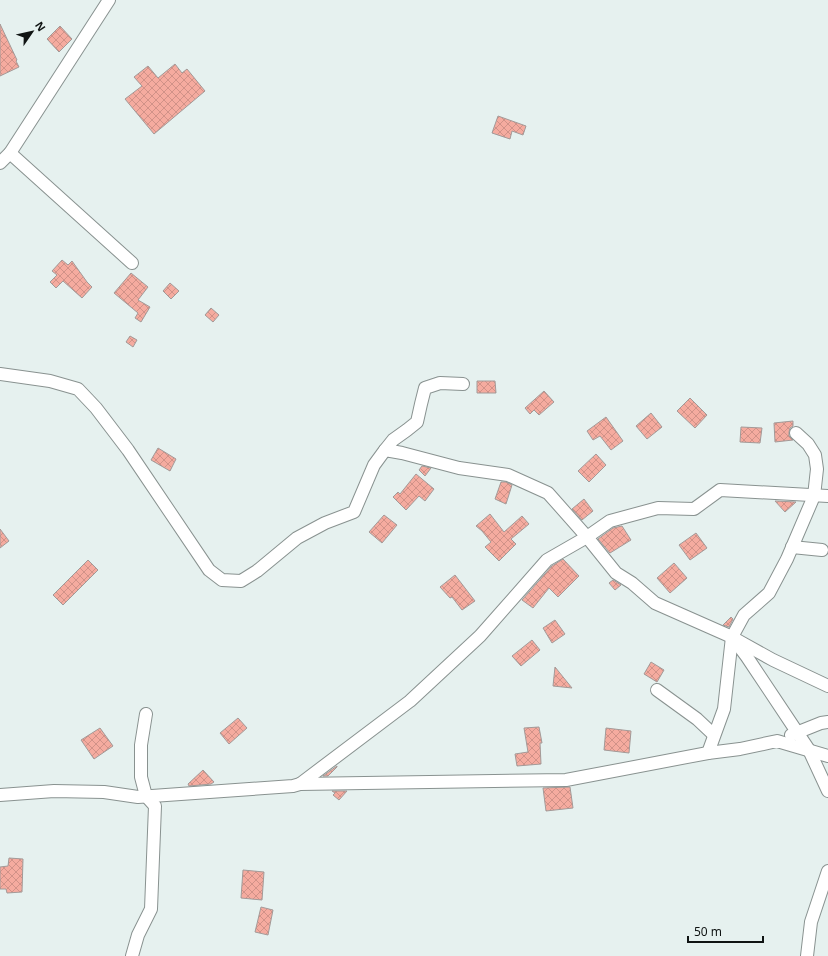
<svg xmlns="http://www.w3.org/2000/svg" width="828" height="956" font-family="'Noto Sans',sans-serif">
  <defs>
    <pattern id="building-cross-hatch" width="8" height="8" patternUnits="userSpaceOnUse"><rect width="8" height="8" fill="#f5ab9f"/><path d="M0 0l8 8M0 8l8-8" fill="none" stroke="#d19288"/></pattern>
  </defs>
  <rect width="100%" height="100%" fill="#e6f1ef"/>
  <g fill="url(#building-cross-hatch)" stroke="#a39a98">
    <polygon points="0,24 17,60 16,61 19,67 0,76"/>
    <polygon points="60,26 72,39 59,52 47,39"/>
    <polygon points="175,64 182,73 187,69 205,91 154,134 125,99 142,86 134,77 148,66 158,78"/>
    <polygon points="498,116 526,126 523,135 512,131 510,139 492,133"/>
    <polygon points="62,260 68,265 72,261 87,282 92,287 82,298 63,281 56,288 50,282 57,275 52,271"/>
    <polygon points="131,273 148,287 138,300 150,307 141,322 135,318 138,313 114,293"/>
    <polygon points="170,283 179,291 171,299 163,291"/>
    <polygon points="211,308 219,315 213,322 205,315"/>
    <polygon points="130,336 137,340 133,347 126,342"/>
    <polygon points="477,381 495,381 496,393 477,393"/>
    <polygon points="544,391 554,402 539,415 534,410 530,414 525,408"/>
    <polygon points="690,398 707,415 695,428 677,411"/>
    <polygon points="651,413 662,427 647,439 636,426"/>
    <polygon points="606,417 623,441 611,450 600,436 593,440 587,431"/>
    <polygon points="793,421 793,426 790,428 789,432 789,436 793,440 775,442 774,423"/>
    <polygon points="741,427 762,428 760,443 740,442"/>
    <polygon points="158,448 176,459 170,471 151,460"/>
    <polygon points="596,454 606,465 589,482 578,471"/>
    <polygon points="422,466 431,468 425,476 419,470"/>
    <polygon points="416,474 434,489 425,501 419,496 406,510 393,497 398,492 400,494"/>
    <polygon points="501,482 506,482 512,485 506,504 495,499"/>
    <polygon points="584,499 593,511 582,520 572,509"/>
    <polygon points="775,501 796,502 785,512"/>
    <polygon points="490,514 504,532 522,516 529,524 511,539 516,544 499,561 485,547 491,542 482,531 476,526"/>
    <polygon points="384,515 397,525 382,543 369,532"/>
    <polygon points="622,526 631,540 610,553 598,539 613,528"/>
    <polygon points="0,529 9,541 0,548"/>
    <polygon points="696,533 707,548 690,560 679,545"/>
    <polygon points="563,559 579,576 558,597 549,588 533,608 522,600 552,566"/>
    <polygon points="88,560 98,570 63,605 53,595"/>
    <polygon points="674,563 687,578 670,593 657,578"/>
    <polygon points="455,575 475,601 462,610 452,597 450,598 440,587"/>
    <polygon points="613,580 621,585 615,590 609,583"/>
    <polygon points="731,617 733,619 729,627 723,625"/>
    <polygon points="555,620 565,634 552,643 543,628"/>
    <polygon points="532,640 540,650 521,666 512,656"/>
    <polygon points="651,662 664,670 657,682 644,674"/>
    <polygon points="555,667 572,688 553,686"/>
    <polygon points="238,718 247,728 229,744 220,733"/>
    <polygon points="539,727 542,743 540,743 541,764 517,766 515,754 528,752 524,728"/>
    <polygon points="100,728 113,746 94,759 81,740"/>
    <polygon points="606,728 631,731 629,753 604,750"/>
    <polygon points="337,766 337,767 328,776 323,776"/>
    <polygon points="203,770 214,782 211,784 189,786 188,784"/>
    <polygon points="570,787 573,808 546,811 543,788"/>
    <polygon points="332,791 347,791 339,800 333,795 335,793"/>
    <polygon points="9,858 23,859 22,892 7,893 6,889 0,889 0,867 8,866"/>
    <polygon points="243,870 264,872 262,900 241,898"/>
    <polygon points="261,907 273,910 268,935 255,932"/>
  </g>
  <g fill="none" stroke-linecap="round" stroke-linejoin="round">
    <g stroke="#899290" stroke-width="14">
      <g id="minor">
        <polyline points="10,153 132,263"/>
        <polyline points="0,163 10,153 109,0"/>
        <polyline points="0,374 50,381 78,389 96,408 128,450 209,570 222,580 241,581 257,571 297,538 325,523 354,512 374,465 385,450 402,453 459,468 508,475 548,493 587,537 616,573 632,583 655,603 732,637 747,657 809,750 828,791"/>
        <polyline points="385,450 393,440 407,430 417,422 421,404 425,388 440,383 463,384"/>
        <polyline points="792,547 822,550"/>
        <polyline points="737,640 773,660 828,686"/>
        <polyline points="657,690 697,719 714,735"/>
        <polyline points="791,735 821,723 828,722"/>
        <polyline points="708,753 724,709 732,637 744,615 769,593 787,559 814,496 817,469 815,455 808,444 796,433"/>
        <polyline points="300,784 410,701 480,636 547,560 587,537 610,521 658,508 694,509 720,490 828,496"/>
        <polyline points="0,795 54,791 104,792 138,797 293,786 300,784 566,780 708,753 740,749 777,741 828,756"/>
        <polyline points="132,956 138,935 151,909 155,806 146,796 141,777 141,745 146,714"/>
        <polyline points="807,956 811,922 828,871"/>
      </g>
    </g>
    <use href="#minor" stroke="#fff" stroke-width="12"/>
  </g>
  <g transform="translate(32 32) rotate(56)" stroke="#e6f1ef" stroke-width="3" paint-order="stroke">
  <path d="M0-3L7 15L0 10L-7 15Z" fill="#101413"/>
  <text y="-6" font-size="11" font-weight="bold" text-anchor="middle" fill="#101413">N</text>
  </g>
  <path d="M688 936v6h75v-6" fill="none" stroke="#101413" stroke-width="2"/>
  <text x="694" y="936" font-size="12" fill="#101413" stroke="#e6f1ef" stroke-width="3" paint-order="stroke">50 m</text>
</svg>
